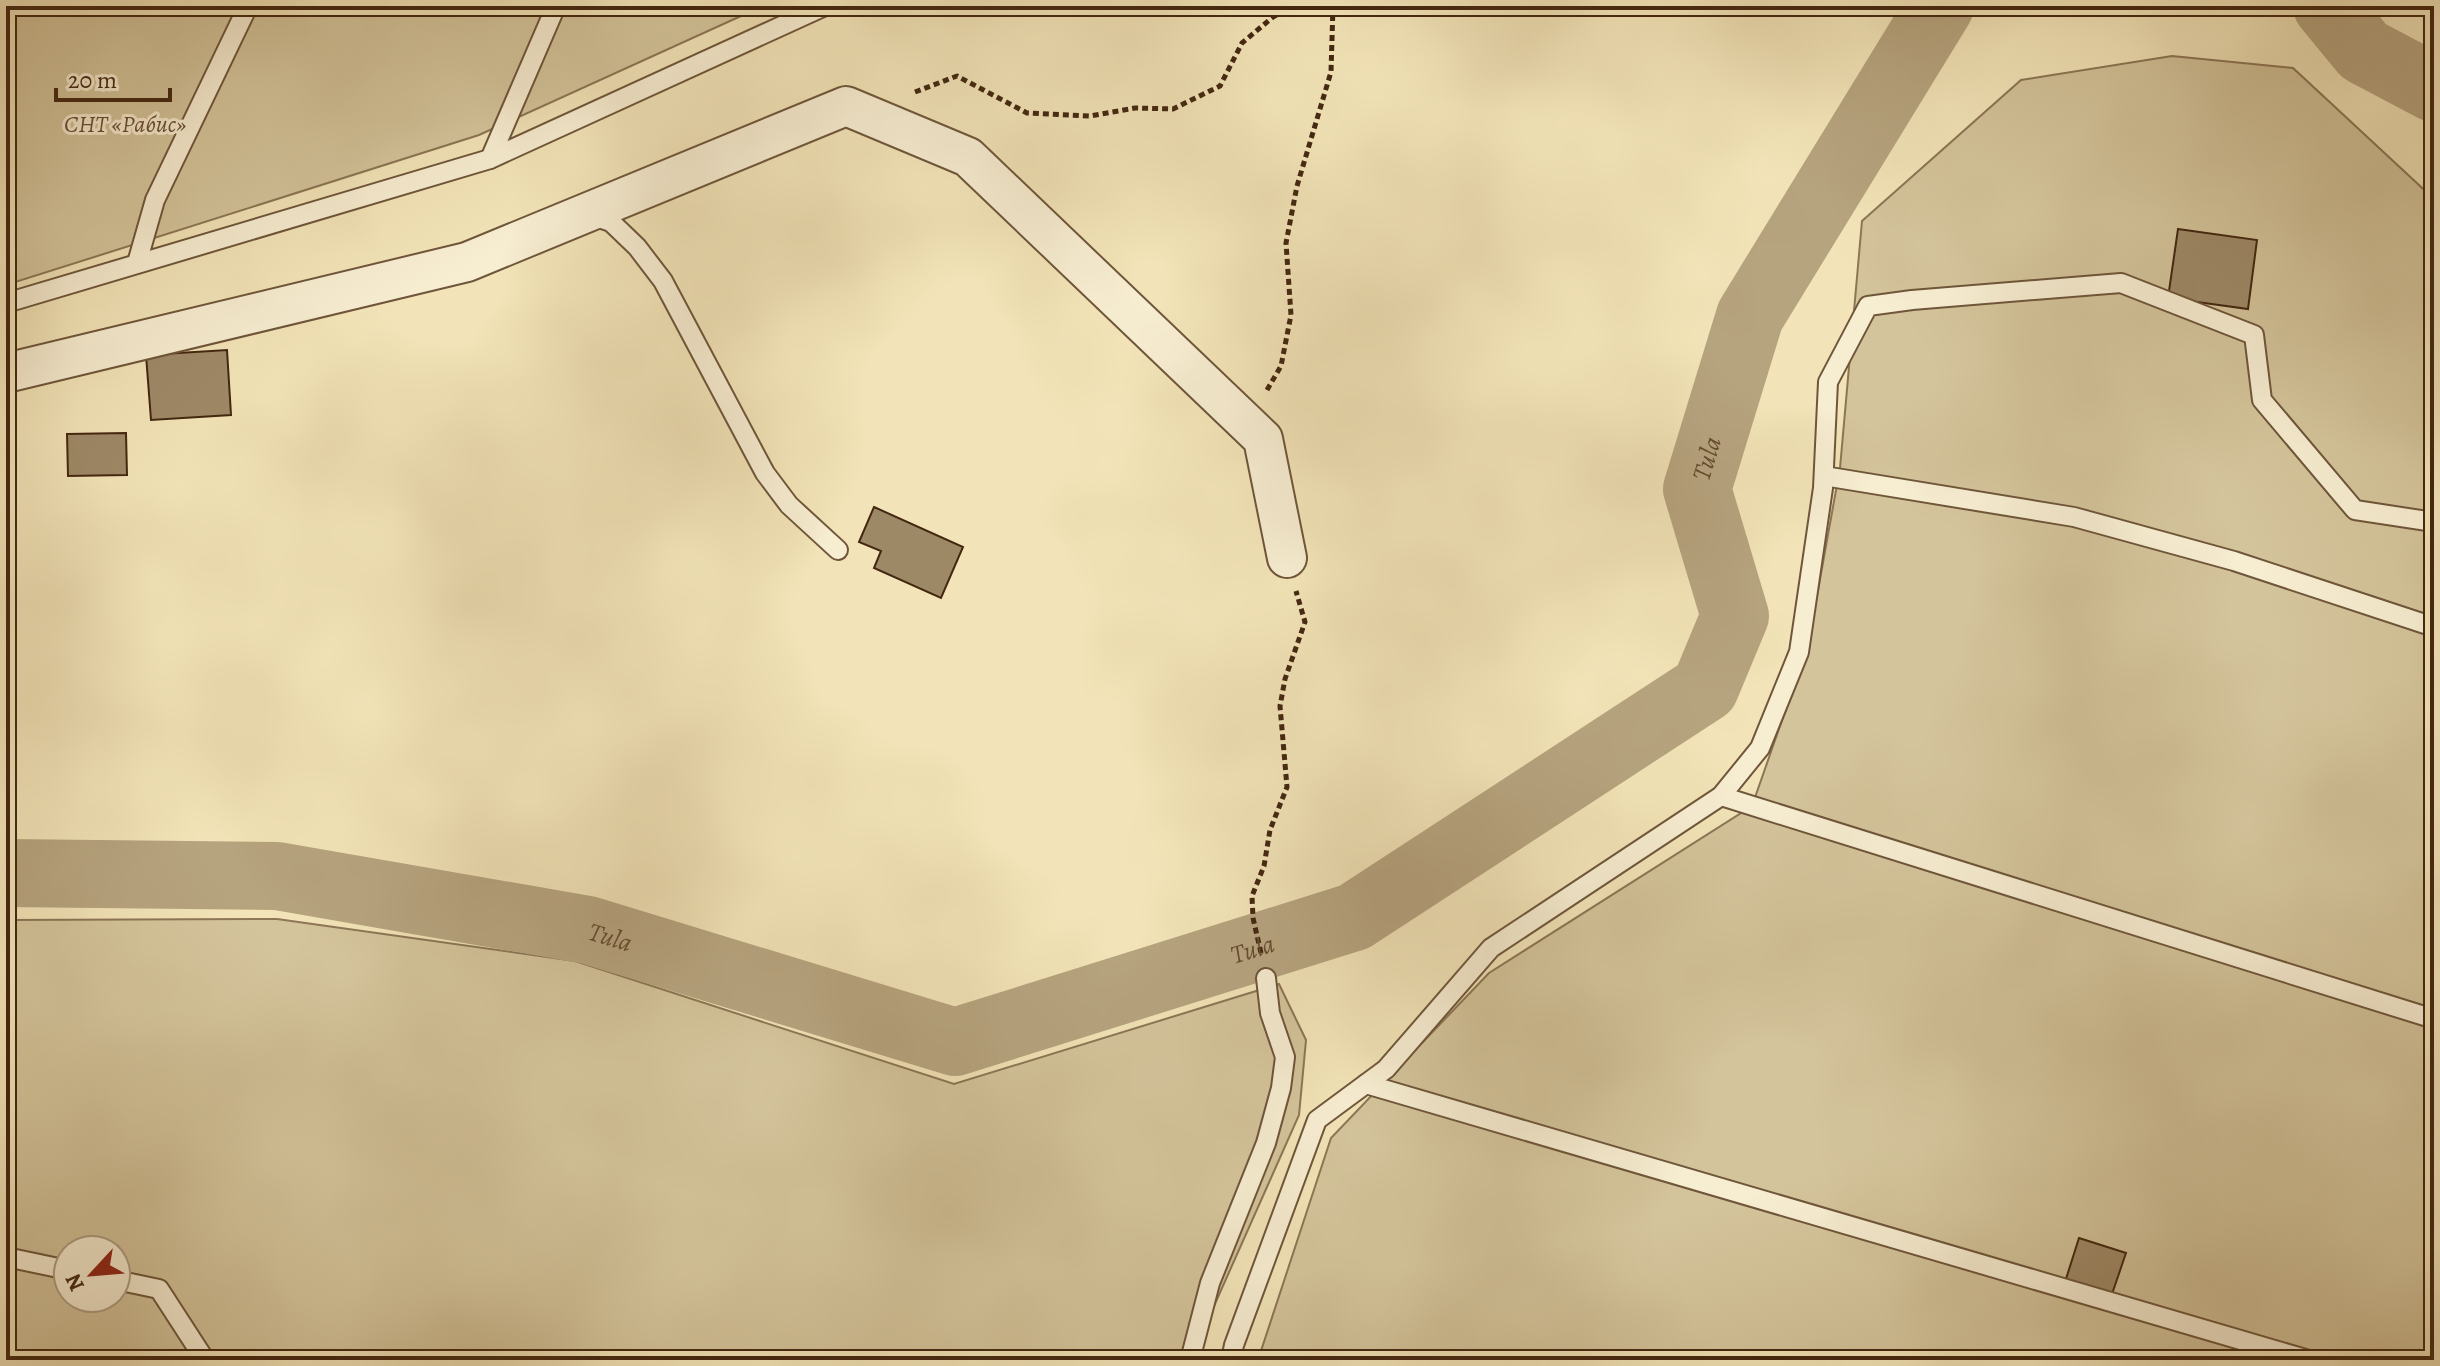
<svg xmlns="http://www.w3.org/2000/svg" width="2440" height="1366" font-family="Alegreya,serif">
  <rect width="100%" height="100%" fill="#f2e4b8"/>
  <filter id="stains"><feTurbulence type="fractalNoise" baseFrequency=".0025" numOctaves="4"/><feColorMatrix values="0 0 0 0 .2 0 0 0 0 .09 0 0 0 0 .02 0 0 0 .5 -.17"/></filter>
  <radialGradient id="worn" r=".72"><stop offset=".6" stop-color="#630" stop-opacity="0"/><stop offset="1" stop-color="#630" stop-opacity=".3"/></radialGradient>
  <g fill="#d4c49b" stroke="#8c7656" stroke-width="2" fill-rule="evenodd">
    <polygon points="6,6 763,6 479,135 6,285"/>
    <polygon points="2172,56 2293,68 2434,199 2434,1360 1258,1360 1331,1138 1489,973 1752,806 1808,646 1840,468 1862,221 2021,80"/>
    <path d="M277 919 575 961 954 1084 1279 984 1306 1040 1299 1115 1190 1360H6V920ZM68 1250H116V1298H68Z"/>
  </g>
  <g fill="none" stroke-linecap="round" stroke-linejoin="round">
    <g stroke="#b6a47f" stroke-width="68">
      <polyline points="2327,6 2364,51 2434,88"/>
      <path id="s1" d="M6 873 277 876 588 930 955 1042 1354 917 1705 688 1735 616 1697 489 1750 316 1940 6"/>
    </g>
  </g>
  <g fill="#9e8967" stroke="#432710" stroke-width="2">
    <polygon points="2178,229 2257,240 2248,309 2168,298"/>
    <polygon points="227,350 231,415 151,420 146,355"/>
    <polygon points="126,433 127,475 68,476 67,434"/>
    <polygon points="874,507 963,547 941,598 874,568 881,551 859,542"/>
    <polygon points="2079,1238 2126,1253 2111,1297 2065,1282"/>
  </g>
  <g fill="none" stroke-linecap="round" stroke-linejoin="round">
    <g stroke="#6f563a" stroke-width="22">
      <g id="service">
        <polyline points="490,159 556,6"/>
        <polyline points="590,215 611,222 637,247 663,281 765,473 789,505 838,550"/>
        <polyline points="137,263 155,200 248,6"/>
        <polyline points="6,303 490,159 825,6"/>
        <polyline points="1824,476 2074,517 2234,561 2434,627"/>
        <polyline points="1721,796 2434,1019"/>
        <polyline points="1366,1084 2309,1360"/>
        <polyline points="6,1257 68,1270"/>
        <polyline points="116,1280 159,1289 205,1360"/>
        <polyline points="1190,1360 1210,1283 1266,1143 1281,1088 1285,1057 1270,1013 1266,978"/>
        <polyline points="1231,1360 1234,1345 1317,1120 1386,1069 1491,948 1721,796 1760,748 1799,652 1823,488 1828,382 1868,306 1912,300 2121,283 2254,335 2262,400 2355,510 2434,522"/>
      </g>
    </g>
    <g stroke="#6f563a" stroke-width="42">
      <polyline id="minor" points="6,373 467,262 846,106 968,157 1263,439 1287,558"/>
    </g>
    <g stroke="#432710" stroke-width="5" stroke-dasharray="6 4" stroke-linecap="butt">
      <polyline points="915,92 957,76 1027,113 1090,116 1135,108 1173,109 1220,86 1242,43 1273,17 1293,6"/>
      <polyline points="1267,390 1281,366 1291,315 1286,243 1297,186 1331,72 1333,6"/>
      <polyline points="1261,953 1253,918 1252,896 1264,866 1270,830 1287,787 1280,706 1285,679 1305,622 1296,591"/>
    </g>
    <use href="#service" stroke="#f7edd1" stroke-width="18"/>
    <use href="#minor" stroke="#f7edd1" stroke-width="38"/>
  </g>
  <g text-anchor="middle" stroke-width="6" stroke-linejoin="round" paint-order="stroke">
    <g font-size="24" font-style="italic" fill="#674e33" stroke="#f7edd1">
      <text x="125" y="132">СНТ «Рабис»</text>
    </g>
    <g font-size="26" font-style="italic" fill="#664c31" stroke="#f7edd1">
      <text dy="9" stroke="none"><textPath href="#s1" startOffset="2050">Tula</textPath></text>
      <text dy="9" stroke="none"><textPath href="#s1" startOffset="610">Tula</textPath></text>
      <text dy="9" stroke="none"><textPath href="#s1" startOffset="1282">Tula</textPath></text>
    </g>
  </g>
  <rect width="2440" height="1366" fill="none" stroke="#f2e4b8" stroke-width="32"/>
  <rect x="8" y="8" width="2424" height="1350" fill="none" stroke="#432710" stroke-width="4"/>
  <rect x="16" y="16" width="2408" height="1334" fill="none" stroke="#432710" stroke-width="2"/>
  <g transform="translate(92 1274) rotate(244)"><circle r="38" fill="#f7edd1" stroke="#af9e84" stroke-width="2"/>
  <path d="M0-6L14 30L0 20L-14 30Z" fill="#8f2418"/>
  <text y="-12" font-size="22" font-weight="bold" text-anchor="middle" fill="#432710">N</text>
  </g>
  <path d="M56 88v12h114v-12" fill="none" stroke="#432710" stroke-width="4"/>
  <text x="68" y="88" font-size="24" fill="#432710" stroke="#f7edd1" stroke-width="6" paint-order="stroke">20 m</text>
  <rect width="100%" height="100%" filter="url(#stains)"/>
  <rect width="100%" height="100%" fill="url(#worn)"/>
</svg>
